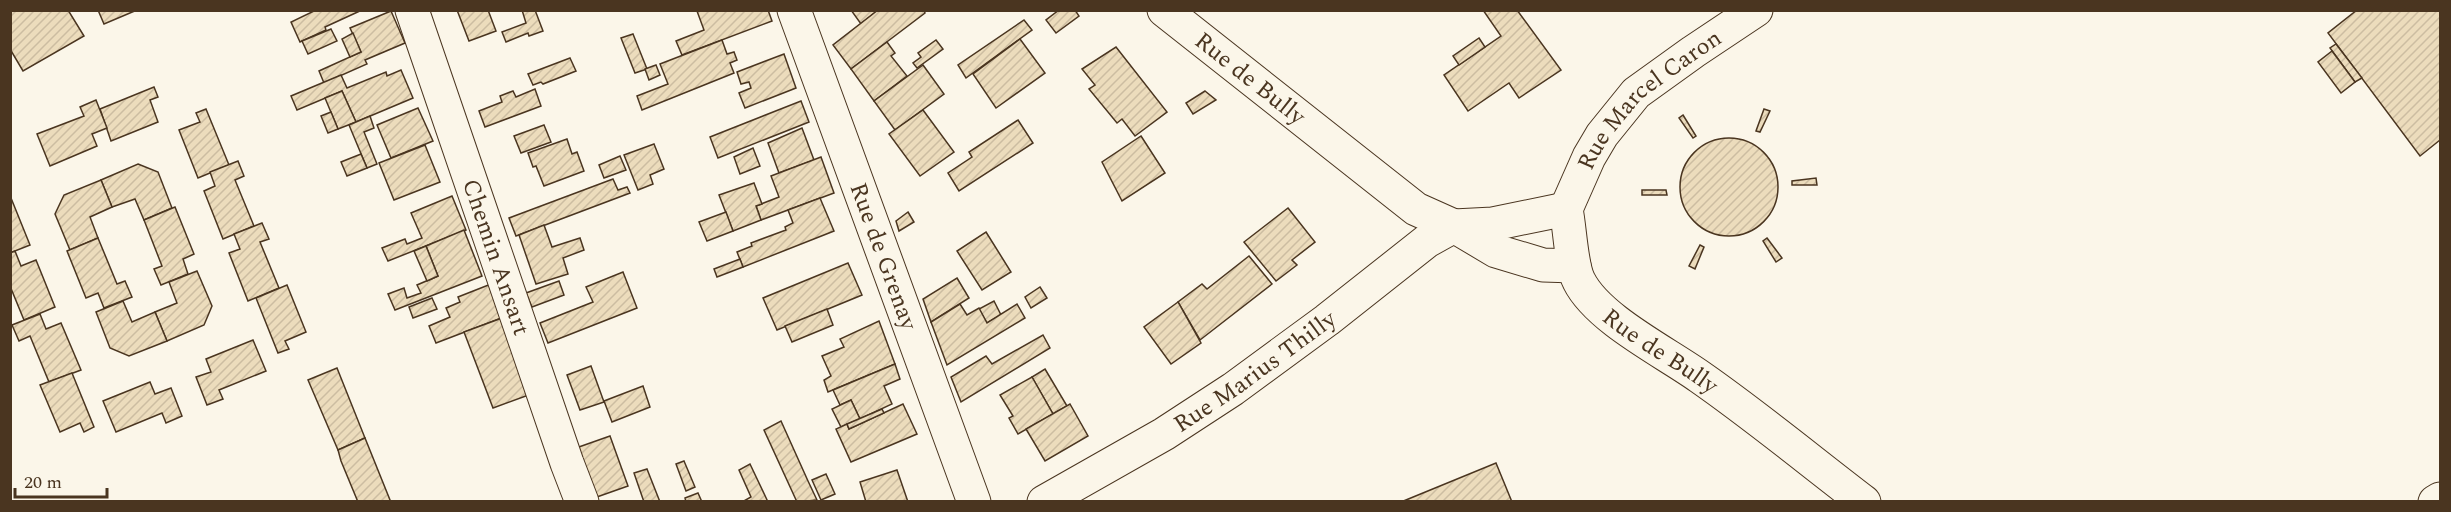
<svg xmlns="http://www.w3.org/2000/svg" width="2451" height="512" font-family="Spectral,serif">
  <defs>
    <pattern id="building-hatch" width="6" height="6" patternUnits="userSpaceOnUse" patternTransform="scale(1.5)"><rect width="6" height="6" fill="#ecdcbc"/><path d="M-1 1l2-2M0 6l6-6M5 7l2-2" fill="none" stroke="#ccbda1"/></pattern>
  </defs>
  <rect width="100%" height="100%" fill="#fbf6e9"/>
  <g fill="url(#building-hatch)" stroke="#4a3520" stroke-width="1.5">
    <polygon points="10,10 68,10 84,36 23,71 10,49"/>
    <polygon points="98,10 137,10 104,24"/>
    <polygon points="316,10 362,10 325,27 326,30 300,42 291,22"/>
    <polygon points="457,10 488,10 496,31 469,41"/>
    <polygon points="522,10 535,10 543,31 529,36 528,33 506,42 502,32 526,23"/>
    <polygon points="768,10 772,21 682,55 676,41 704,30 697,11"/>
    <polygon points="851,10 878,10 861,24"/>
    <polygon points="878,10 924,10 925,13 851,69 833,45"/>
    <polygon points="1059,10 1075,10 1079,16 1056,33 1046,20"/>
    <polygon points="1483,10 1517,10 1561,70 1519,98 1509,83 1468,111 1444,75 1501,36"/>
    <polygon points="2357,10 2440,10 2440,140 2420,156 2328,33"/>
    <polygon points="391,11 405,43 365,60 367,64 324,83 319,71 361,52 350,28"/>
    <polygon points="1024,20 1032,30 966,78 958,65"/>
    <polygon points="331,29 337,41 308,54 302,41"/>
    <polygon points="353,33 361,52 350,57 342,39"/>
    <polygon points="633,34 647,69 635,73 621,38"/>
    <polygon points="1479,38 1485,47 1459,65 1453,56"/>
    <polygon points="1020,39 1045,73 996,108 973,74"/>
    <polygon points="722,40 727,54 734,52 737,60 730,63 734,73 642,110 637,96 668,84 660,64"/>
    <polygon points="936,40 943,49 917,68 913,63 921,57 918,53"/>
    <polygon points="887,42 895,53 891,56 907,76 874,101 851,69"/>
    <polygon points="2336,44 2362,78 2355,82 2330,48"/>
    <polygon points="1116,47 1167,112 1135,136 1122,119 1117,123 1089,89 1095,85 1082,69"/>
    <polygon points="2332,51 2355,82 2341,93 2318,62"/>
    <polygon points="784,54 796,88 745,108 739,93 751,88 749,82 741,84 737,72"/>
    <polygon points="570,58 576,71 543,84 541,82 533,85 528,74"/>
    <polygon points="656,65 660,75 649,80 645,69"/>
    <polygon points="923,65 944,94 895,130 874,101"/>
    <polygon points="401,70 413,98 356,122 342,91 297,110 291,96 341,75 347,88 386,72 387,76"/>
    <polygon points="154,87 158,97 150,100 158,122 111,141 100,109"/>
    <polygon points="535,89 541,106 485,127 479,111 502,102 500,96 513,91 516,97"/>
    <polygon points="342,91 356,122 338,129 325,98"/>
    <polygon points="1205,91 1216,100 1193,114 1186,103"/>
    <polygon points="96,100 107,128 92,134 97,146 50,166 37,134 84,116 80,107"/>
    <polygon points="801,101 809,122 718,158 710,137"/>
    <polygon points="418,108 433,141 391,158 377,125"/>
    <polygon points="206,109 229,165 198,178 179,130 200,122 196,113"/>
    <polygon points="1764,109 1770,111 1760,132 1756,131"/>
    <polygon points="923,110 954,152 920,176 889,134"/>
    <polygon points="331,112 338,129 328,133 321,116"/>
    <polygon points="1683,115 1696,136 1693,138 1679,118"/>
    <polygon points="370,116 374,128 364,132 377,164 367,168 349,125"/>
    <polygon points="1018,120 1033,143 959,191 948,173 972,157 969,152"/>
    <polygon points="544,125 551,142 521,153 514,136"/>
    <polygon points="802,128 814,160 779,173 768,143"/>
    <polygon points="1141,136 1165,173 1122,201 1102,162"/>
    <circle cx="1729" cy="187" r="49"/>
    <polygon points="567,139 572,154 577,152 584,171 544,186 536,166 533,167 528,153"/>
    <polygon points="654,144 664,169 650,175 653,184 638,190 624,155"/>
    <polygon points="425,145 440,182 394,200 379,163"/>
    <polygon points="753,148 760,166 740,174 734,157"/>
    <polygon points="361,154 367,168 347,176 341,162"/>
    <polygon points="620,156 626,170 604,178 599,165"/>
    <polygon points="821,157 834,193 761,220 756,206 779,197 771,176"/>
    <polygon points="238,161 244,176 235,180 254,226 223,239 204,191 215,186 210,172"/>
    <polygon points="138,164 158,172 172,208 144,220 135,199 112,207 101,180"/>
    <polygon points="1816,178 1817,185 1792,185 1792,181"/>
    <polygon points="613,179 618,190 627,187 630,193 516,236 509,218"/>
    <polygon points="101,180 112,207 90,217 98,238 70,250 55,214 64,195"/>
    <polygon points="754,183 762,204 756,206 761,220 733,231 719,195"/>
    <polygon points="1642,190 1666,190 1667,195 1642,195"/>
    <polygon points="452,196 466,230 388,261 382,248 405,239 407,244 422,238 411,213"/>
    <polygon points="11,198 30,245 10,253 10,198"/>
    <polygon points="820,198 834,231 743,267 737,252 752,246 751,243 786,230 785,227 793,223 788,210"/>
    <polygon points="175,207 194,254 183,259 188,274 161,285 154,269 162,266 144,220"/>
    <polygon points="1288,208 1315,242 1292,260 1297,265 1276,281 1244,242"/>
    <polygon points="726,212 733,231 707,241 699,222"/>
    <polygon points="908,212 914,222 899,231 896,221"/>
    <polygon points="262,223 269,239 260,242 279,288 248,301 229,253 240,249 234,234"/>
    <polygon points="544,225 552,247 580,238 584,250 563,258 568,274 536,284 519,235"/>
    <polygon points="464,230 482,276 395,310 388,294 404,288 407,298 421,293 417,285 438,276 426,246"/>
    <polygon points="986,232 1011,272 982,290 957,251"/>
    <polygon points="98,238 117,284 125,281 132,297 104,308 98,293 86,298 67,251"/>
    <polygon points="1767,238 1782,258 1776,262 1763,241"/>
    <polygon points="1700,245 1704,247 1695,269 1689,266"/>
    <polygon points="426,246 438,276 427,281 414,251"/>
    <polygon points="15,251 21,266 36,260 55,307 24,320 10,286 10,253"/>
    <polygon points="1249,256 1272,284 1200,340 1178,302 1202,284 1207,289"/>
    <polygon points="740,259 743,267 717,277 714,269"/>
    <polygon points="848,263 862,295 777,330 763,298"/>
    <polygon points="197,271 212,306 204,325 167,341 155,312 177,303 169,282"/>
    <polygon points="623,272 637,308 548,343 540,323 593,302 586,287"/>
    <polygon points="957,278 969,298 931,322 923,299"/>
    <polygon points="559,281 564,295 532,307 526,293"/>
    <polygon points="491,284 504,317 436,343 429,326 450,317 446,308 460,302 458,297"/>
    <polygon points="287,285 306,332 285,341 289,349 278,353 256,298"/>
    <polygon points="1040,287 1047,298 1031,308 1025,297"/>
    <polygon points="432,298 437,309 413,318 409,307"/>
    <polygon points="123,301 132,322 155,312 167,341 129,356 110,348 96,312"/>
    <polygon points="994,301 1001,315 987,323 979,309"/>
    <polygon points="1178,302 1201,343 1171,364 1144,327"/>
    <polygon points="960,304 967,315 979,308 987,323 1017,304 1025,318 947,365 931,322"/>
    <polygon points="827,309 833,325 792,342 785,326"/>
    <polygon points="40,314 46,329 61,323 81,370 49,382 30,336 19,341 12,325"/>
    <polygon points="502,318 534,393 493,408 464,332"/>
    <polygon points="879,321 895,364 828,392 824,380 831,376 822,356 844,347 840,339"/>
    <polygon points="1043,335 1050,348 961,402 951,377 986,356 992,364"/>
    <polygon points="253,340 266,371 219,390 223,399 207,405 196,377 211,372 206,359"/>
    <polygon points="895,364 900,379 884,386 892,404 860,419 851,400 840,405 833,390"/>
    <polygon points="591,366 604,402 580,410 567,375"/>
    <polygon points="337,368 365,438 338,450 308,380"/>
    <polygon points="1045,369 1067,406 1053,414 1032,377"/>
    <polygon points="72,373 94,427 84,432 80,423 60,432 40,385"/>
    <polygon points="1032,377 1053,414 1018,434 1009,418 1013,416 1000,395"/>
    <polygon points="150,382 155,394 171,388 182,416 166,423 162,413 116,432 103,401"/>
    <polygon points="643,386 650,407 612,422 604,401"/>
    <polygon points="851,400 860,419 841,427 832,409"/>
    <polygon points="903,404 917,434 851,462 836,429 847,424 849,429"/>
    <polygon points="1070,404 1088,436 1045,461 1026,429"/>
    <polygon points="882,409 884,413 849,429 847,424"/>
    <polygon points="781,421 808,481 817,500 797,502 764,430"/>
    <polygon points="610,436 628,486 594,498 576,448"/>
    <polygon points="365,438 390,500 387,502 358,502 341,461 338,450"/>
    <polygon points="684,461 695,487 686,491 676,464"/>
    <polygon points="1496,463 1512,502 1401,502"/>
    <polygon points="750,464 768,502 742,502 751,497 739,470"/>
    <polygon points="647,469 660,502 644,502 634,473"/>
    <polygon points="897,470 908,502 866,502 860,482"/>
    <polygon points="826,474 835,494 821,500 812,480"/>
    <polygon points="698,493 702,502 686,502 685,498"/>
  </g>
  <g fill="none" stroke-linecap="round" stroke-linejoin="round">
    <g stroke="#4a3520" stroke-width="35">
      <g id="minor">
        <path id="s1" d="M412 10 567 463 582 502"/>
        <path id="s2" d="M794 10 974 502"/>
        <path id="s3" d="M1164 10 1416 209 1454 226 1496 251 1543 265 1574 266"/>
        <path id="s4" d="M1566 209C1570 228 1571 266 1579 281 1598 319 1665 352 1700 377 1756 416 1809 460 1864 502"/>
        <path id="s5" d="M1566 209 1589 157 1602 135 1636 93 1693 52 1756 10"/>
        <path id="s6" d="M1044 502 1164 434 1233 389 1327 320 1427 241 1454 226 1493 224 1566 209"/>
      </g>
    </g>
    <g stroke="#4a3520" stroke-width="35">
      <polyline id="highway" points="2435,502 2440,499"/>
    </g>
    <use href="#minor" stroke="#fbf6e9" stroke-width="33"/>
    <use href="#highway" stroke="#fbf6e9" stroke-width="33"/>
  </g>
  <g text-anchor="middle" stroke-width="4.5" stroke-linejoin="round" paint-order="stroke">
    <g font-size="24" fill="#4a3520" stroke="#fbf6e9">
      <text dy="8" stroke="none"><textPath href="#s3" startOffset="110">Rue de Bully</textPath></text>
      <text dy="8" stroke="none"><textPath href="#s5" startOffset="141">Rue Marcel Caron</textPath></text>
      <text dy="8" stroke="none"><textPath href="#s1" startOffset="261">Chemin Ansart</textPath></text>
      <text dy="8" stroke="none"><textPath href="#s2" startOffset="262">Rue de Grenay</textPath></text>
      <text dy="8" stroke="none"><textPath href="#s4" startOffset="182">Rue de Bully</textPath></text>
      <text dy="8" stroke="none"><textPath href="#s6" startOffset="248">Rue Marius Thilly</textPath></text>
    </g>
  </g>
  <rect width="2451" height="512" fill="none" stroke="#4a3520" stroke-width="24"/>
  <path d="M15 488v9h92v-9" fill="none" stroke="#4a3520" stroke-width="3"/>
  <text x="24" y="488" font-size="18" fill="#4a3520" stroke="#fbf6e9" stroke-width="4.5" paint-order="stroke">20 m</text>
</svg>
